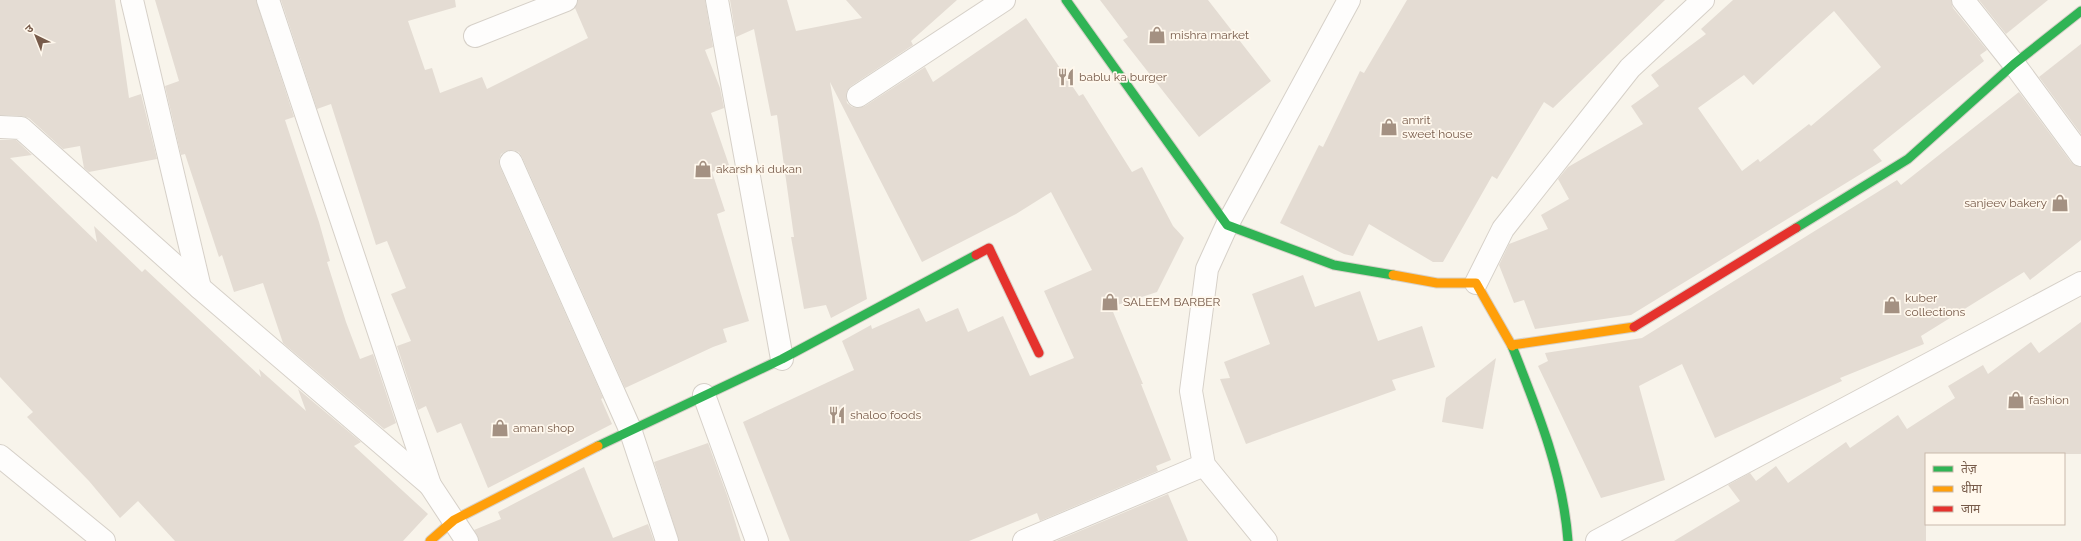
<svg xmlns="http://www.w3.org/2000/svg" width="2081" height="541" font-family="Raleway,'Noto Sans Devanagari',sans-serif">
  <rect width="100%" height="100%" fill="#f8f4eb"/>
  <g fill="#e4dcd3" fill-rule="evenodd">
    <polygon points="0,0 115,0 129,98 141,94 157,159 89,172 84,168 80,146 63,149 29,118 22,116 0,115"/>
    <polygon points="155,0 256,0 294,117 285,120 319,222 330,261 327,262 346,322 360,359 373,354 396,423 384,429 283,343 263,283 234,292 222,255 219,257 185,154 181,155 165,86 179,81"/>
    <polygon points="281,0 455,0 456,7 408,21 425,70 432,68 440,93 482,77 487,89 588,38 575,8 578,0 705,0 713,47 705,50 720,88 724,108 711,113 729,165 712,172 725,211 717,214 749,321 723,329 727,342 713,347 625,388 522,157 519,152 513,150 506,151 501,154 499,160 500,167 603,398 601,399 612,424 488,488 461,423 437,433 426,406 418,410 397,346 411,341 391,294 406,288 387,241 376,245 331,104 317,109"/>
    <polygon points="730,0 787,0 796,31 862,18 846,0 957,0 911,41 913,45 851,86 847,91 846,97 847,103 852,107 858,108 865,106 925,67 933,82 1026,18 1079,96 1083,94 1132,172 1142,167 1173,226 1184,238 1157,292 1111,307 1143,384 1141,384 1171,460 1156,466 1158,471 1040,521 1037,513 969,541 790,541 743,422 854,370 842,341 871,325 872,329 919,308 926,322 958,308 968,332 1003,316 1030,376 1074,358 1044,291 1092,270 1051,192 1016,214 922,262 830,82 867,299 831,318 826,305 804,309 791,237 794,237 777,115 771,116 754,29 736,37"/>
    <polygon points="1100,0 1208,0 1271,81 1199,137 1123,40 1128,37"/>
    <polygon points="1407,0 1665,0 1553,108 1544,102 1497,179 1492,176 1443,262 1433,262 1369,224 1353,256 1344,254 1280,223 1319,145 1323,147 1360,71 1364,73"/>
    <path d="M1733 0H1951L1953 8 1987 50 1980 55 1984 61 1873 150 1882 161 1631 315 1535 329 1524 300 1514 303 1499 265 1509 244 1548 229 1541 215 1569 199 1558 179 1568 167 1643 124 1631 106 1659 86 1651 75 1706 34 1701 29ZM1834 11 1881 67 1811 126 1809 124 1760 162 1758 159 1742 171 1698 108 1744 75 1753 85Z"/>
    <polygon points="1979,0 2048,0 2006,34"/>
    <polygon points="2081,44 2081,134 2039,77"/>
    <polygon points="2019,92 2071,162 2081,167 2081,240 2030,280 2024,272 1921,336 1924,344 1840,378 1842,381 1715,438 1682,364 1639,386 1665,480 1601,498 1538,366 1548,361 1545,353 1642,338 1897,180 1901,185"/>
    <polygon points="0,140 16,140 32,155 10,158 97,242 94,226 142,272 145,269 261,377 259,369 306,411 298,389 361,442 354,446 428,514 403,541 175,541 138,501 120,518 89,481 27,417 33,412 0,377"/>
    <polygon points="1303,275 1315,307 1360,291 1378,341 1422,326 1435,367 1392,380 1396,390 1246,444 1220,379 1230,378 1224,362 1270,344 1252,294"/>
    <polygon points="2081,322 2081,454 1926,454 1926,541 1674,541 1740,501 1728,485 1750,473 1756,481 1776,466 1788,483 1846,442 1850,448 1898,415 1907,429 1955,398 1948,386 1983,365 1988,374 2031,342 2039,353"/>
    <polygon points="1496,358 1483,429 1442,422 1446,398"/>
    <polygon points="708,443 728,498 741,541 679,541 654,462"/>
    <polygon points="584,467 613,538 648,524 654,541 479,541 474,530 501,519 498,512"/>
    <polygon points="1168,494 1188,541 1056,541"/>
  </g>
  <g fill="none" stroke-linecap="round" stroke-linejoin="round">
    <g stroke="#d6d0c8" stroke-width="24">
      <g id="street">
        <polyline points="132,0 200,288"/>
        <polyline points="268,0 430,485 467,541"/>
        <polyline points="717,0 782,359"/>
        <polyline points="1963,0 2014,64 2081,155"/>
        <polyline points="475,36 566,0"/>
        <polyline points="858,96 1004,0"/>
        <polyline points="0,127 21,128 200,288 430,485"/>
        <polyline points="511,162 630,429 667,541"/>
        <polyline points="1476,283 1503,229 1630,68 1703,0"/>
        <polyline points="704,395 757,541"/>
        <polyline points="0,456 104,541"/>
        <polyline points="1024,541 1204,465"/>
        <polyline points="1266,541 1204,465 1191,391 1207,269 1227,225 1349,0"/>
        <polyline points="1597,541 2081,283"/>
      </g>
    </g>
    <g stroke="#d7d0c8" stroke-width="11">
      <g id="fast">
        <polyline points="1066,0 1227,225 1334,265 1393,275"/>
        <polyline points="1796,228 1908,159 2014,64 2081,11"/>
        <path d="M1512 346C1537 409 1563 473 1568 541"/>
        <polyline points="598,446 782,359 976,255"/>
      </g>
    </g>
    <g stroke="#d7d0c8" stroke-width="11">
      <g id="slow">
        <polyline points="1393,275 1437,283 1476,283 1512,346"/>
        <polyline points="1512,345 1634,327"/>
        <polyline points="430,541 454,520 598,446"/>
      </g>
    </g>
    <g stroke="#d7d0c8" stroke-width="11">
      <g id="jam">
        <polyline points="976,255 989,248 1039,353"/>
        <polyline points="1634,327 1796,228"/>
      </g>
    </g>
    <use href="#street" stroke="#fefdfc" stroke-width="22"/>
    <use href="#fast" stroke="#30b455" stroke-width="9"/>
    <use href="#slow" stroke="#ff9f0a" stroke-width="9"/>
    <use href="#jam" stroke="#e5322d" stroke-width="9"/>
  </g>
  <defs>
    <g id="shop-bare" transform="scale(1.38)"><path d="M-5-2.5h2.3a2.7 3.5 0 0 1 5.4 0H5L5.5 6h-11ZM-1.5-2.5h3a1.5 2.3 0 0 0-3 0Z" fill="#a49182" stroke="#fff8ed" stroke-width="2.5" paint-order="stroke"/></g>
    <g id="restaurant-bare" transform="scale(1.38)"><path d="M-5-6h1v4h1v-4h1v4h1v-4h1v5L-1.5 .5V6h-2V.5L-5-1ZM5-6V6H3V1.5H1.5Q1.5-4 5-6Z" fill="#a49182" stroke="#fff8ed" stroke-width="2.5" paint-order="stroke"/></g>
  </defs>
  <g fill-rule="evenodd">
    <use href="#shop-bare" x="1157" y="35"/>
    <use href="#restaurant-bare" x="1066" y="77"/>
    <use href="#shop-bare" x="1389" y="127"/>
    <use href="#shop-bare" x="703" y="169"/>
    <use href="#shop-bare" x="2060" y="203"/>
    <use href="#shop-bare" x="1110" y="302"/>
    <use href="#shop-bare" x="1892" y="305"/>
    <use href="#shop-bare" x="2016" y="400"/>
    <use href="#restaurant-bare" x="837" y="415"/>
    <use href="#shop-bare" x="500" y="428"/>
  </g>
  <g text-anchor="middle" stroke-width="3.5" stroke-linejoin="round" paint-order="stroke">
    <g font-size="12" fill="#775b4a" stroke="#fff8ed" text-anchor="start">
      <text x="1170" y="39">mishra market</text>
      <text x="1079" y="81">bablu ka burger</text>
      <text x="1402" y="124">amrit<tspan x="1402" dy="14">sweet house</tspan></text>
      <text x="716" y="173">akarsh ki dukan</text>
      <text x="2047" y="207" text-anchor="end">sanjeev bakery</text>
      <text x="1905" y="302">kuber<tspan x="1905" dy="14">collections</tspan></text>
      <text x="1123" y="306">SALEEM BARBER</text>
      <text x="2029" y="404">fashion</text>
      <text x="850" y="419">shaloo foods</text>
      <text x="513" y="432">aman shop</text>
    </g>
  </g>
  <rect x="1925" y="453" width="140" height="72" fill="#fff8ed" stroke="#c9b9ac"/>
  <rect x="1933" y="466" width="20" height="6" fill="#30b455" stroke="#c9b9ac"/>
  <text x="1961" y="473" font-size="12" fill="#775b4a">तेज़</text>
  <rect x="1933" y="486" width="20" height="6" fill="#ff9f0a" stroke="#c9b9ac"/>
  <text x="1961" y="493" font-size="12" fill="#775b4a">धीमा</text>
  <rect x="1933" y="506" width="20" height="6" fill="#e5322d" stroke="#c9b9ac"/>
  <text x="1961" y="513" font-size="12" fill="#775b4a">जाम</text>
  <g transform="translate(36 36) rotate(317)" stroke="#fff8ed" stroke-width="3" paint-order="stroke">
  <path d="M0-3L7 15L0 10L-7 15Z" fill="#775b4a"/>
  <text y="-6" font-size="11" font-weight="bold" text-anchor="middle" fill="#775b4a">उ</text>
  </g>
</svg>
